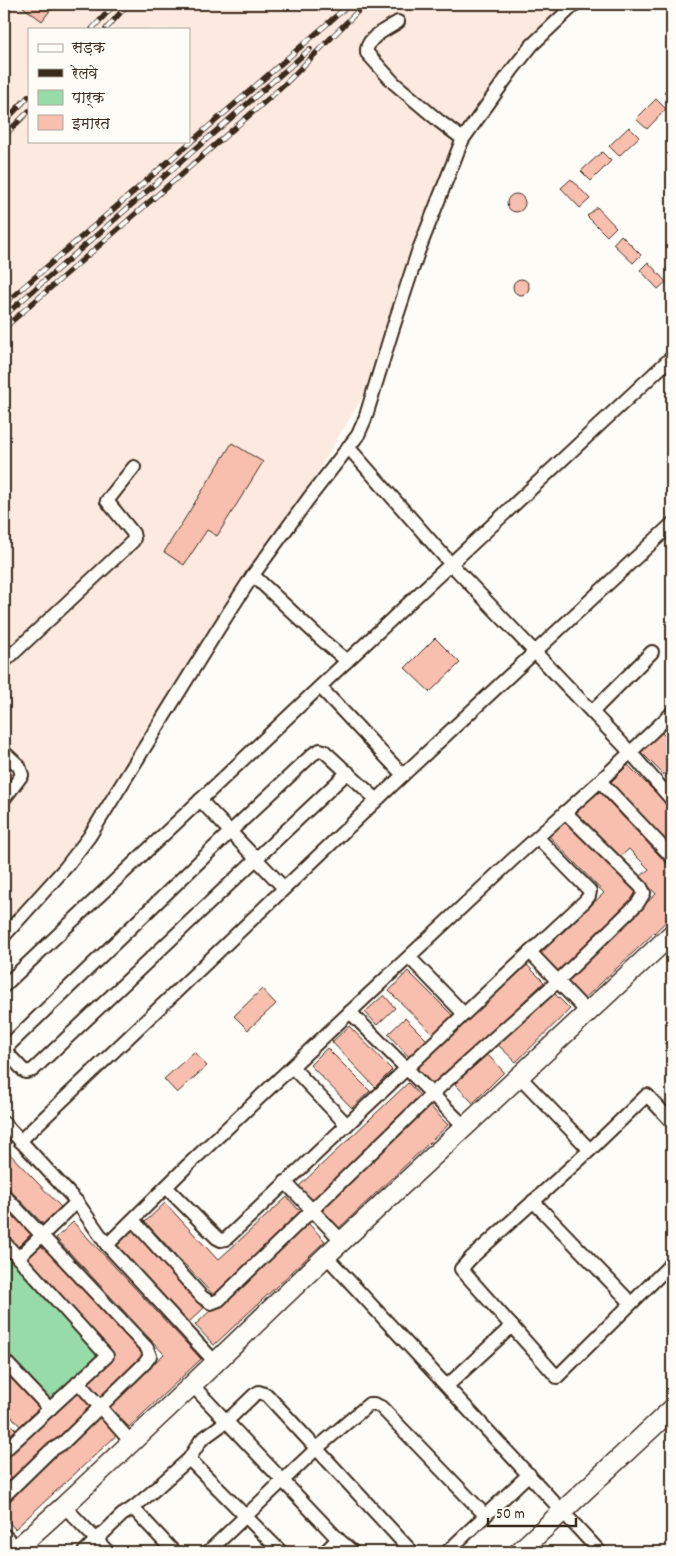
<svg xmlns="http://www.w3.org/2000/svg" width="676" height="1556" font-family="Dekko,'Playpen Sans Deva',sans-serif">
  <rect width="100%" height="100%" fill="#fdfcf7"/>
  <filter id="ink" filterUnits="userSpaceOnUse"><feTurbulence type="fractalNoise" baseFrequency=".02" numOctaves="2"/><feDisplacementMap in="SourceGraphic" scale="10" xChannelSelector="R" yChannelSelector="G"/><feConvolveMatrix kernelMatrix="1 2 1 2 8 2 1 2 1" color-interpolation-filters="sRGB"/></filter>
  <g filter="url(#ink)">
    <path fill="#fceae1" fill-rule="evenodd" d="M4 4H571L551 21 456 159 382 365 98 834 4 927ZM29 29H189V141H29Z"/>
    <polygon fill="#96dba8" stroke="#688263" points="4,1250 99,1356 50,1404 4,1355"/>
    <g fill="#f8bfaf" stroke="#3b2a1e">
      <polygon points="25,4 55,4 42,21 23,7"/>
      <polygon points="672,84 672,101 664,92"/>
      <polygon points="656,99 666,109 647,129 636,119"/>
      <polygon points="629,127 639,137 619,156 609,146"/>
      <polygon points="602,152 611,161 591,181 581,171"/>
      <polygon points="571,179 590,199 580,208 561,188"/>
      <circle cx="516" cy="203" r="9"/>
      <polygon points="597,207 616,227 607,236 587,216"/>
      <polygon points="621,235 641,255 633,263 613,244"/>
      <polygon points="648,262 666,282 658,289 640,270"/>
      <circle cx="521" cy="287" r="8"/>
      <polygon points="232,443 263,462 217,536 207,530 184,565 164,552"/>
      <polygon points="435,638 460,663 430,692 405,668"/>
      <polygon points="660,731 672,743 672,783 640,751"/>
      <polygon points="628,765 672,809 672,850 608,785"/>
      <polygon points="599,791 672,869 672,916 583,1000 565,980 656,894 640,877 649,869 629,849 619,858 576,813"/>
      <polygon points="568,816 641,893 554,975 537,957 604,893 548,835"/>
      <polygon points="523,961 544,982 434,1089 414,1068"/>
      <polygon points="408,971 453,1016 434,1035 389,991"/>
      <polygon points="262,989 276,1004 248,1030 234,1016"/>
      <polygon points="552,991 570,1009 516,1062 497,1044"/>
      <polygon points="384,995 395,1008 377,1025 365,1012"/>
      <polygon points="405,1018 428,1041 410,1058 388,1034"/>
      <polygon points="349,1026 392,1070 375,1087 332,1042"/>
      <polygon points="327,1048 370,1091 352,1108 310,1065"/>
      <polygon points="194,1052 207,1066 177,1093 164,1079"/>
      <polygon points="486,1053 504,1072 473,1103 455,1084"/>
      <polygon points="408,1083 425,1101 314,1206 297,1188"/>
      <polygon points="429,1105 448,1125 338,1229 319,1209"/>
      <polygon points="4,1148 61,1207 43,1224 4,1184"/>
      <polygon points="287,1197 304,1216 216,1298 145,1222 165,1203 218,1260"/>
      <polygon points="4,1199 34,1231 17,1248 4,1234"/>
      <polygon points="306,1221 325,1241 214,1345 195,1325"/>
      <polygon points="73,1222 201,1359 129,1427 109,1406 164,1354 56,1238"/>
      <polygon points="134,1229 206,1306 187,1324 115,1246"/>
      <polygon points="42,1241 148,1353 99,1400 82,1382 113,1352 24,1258"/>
      <polygon points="4,1366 41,1406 20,1426 4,1408"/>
      <polygon points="75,1388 94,1408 4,1492 4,1455"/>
      <polygon points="101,1414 119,1433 15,1529 4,1517 4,1504"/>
      <polygon points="4,1417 16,1430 4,1441"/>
    </g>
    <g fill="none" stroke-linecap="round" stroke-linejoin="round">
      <g stroke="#3b2a1e" stroke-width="16">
        <g id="street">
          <path d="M398 22C387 29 365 38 367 53L394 83 439 121 463 139"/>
          <polyline points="348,447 451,564 630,752 672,800"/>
          <polyline points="253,575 321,639 347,661"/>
          <polyline points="4,662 133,541 134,538 133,533 107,501 134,467"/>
          <polyline points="592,712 652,652"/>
          <polyline points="4,752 19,766 22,775 4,799"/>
          <polyline points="348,772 33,1070 26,1072 24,1071 9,1055 6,1050 9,1045 230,832 313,754 320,750 324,751 376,799"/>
          <polyline points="403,775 672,524"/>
          <polyline points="600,781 672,857"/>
          <polyline points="200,800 284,888"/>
          <polyline points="4,936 66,867 89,837 220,626 253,575 309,498 358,435 365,419 392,331 418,252 459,148 463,139 512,70 532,45 575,4"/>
          <polyline points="530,952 588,1013"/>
          <polyline points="409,957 464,1014"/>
          <polyline points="4,986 347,661 672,357"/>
          <polyline points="350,1012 465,1127"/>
          <polyline points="292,1067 347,1125"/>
          <polyline points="520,1077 590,1150"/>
          <polyline points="672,1122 647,1095 590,1150 471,1258 461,1269 557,1377 672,1263"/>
          <polyline points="4,1123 77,1202 107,1245 215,1362"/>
          <polyline points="20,1141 403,775 320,687"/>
          <polyline points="285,1182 342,1241"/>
          <polyline points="166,1187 217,1238 221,1240 226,1239 530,952 585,901 589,896 590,891 538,838"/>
          <polyline points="4,1195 147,1348 150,1356 145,1363 63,1443 50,1451 4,1496"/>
          <polyline points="533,1201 631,1303"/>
          <polyline points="133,1220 202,1297 211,1303 219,1300 432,1094 558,981 638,903 644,893 641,887 565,812"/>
          <polyline points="4,1242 107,1356 4,1451"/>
          <polyline points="107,1245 188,1165 367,996 511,861 600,781 672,713"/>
          <polyline points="326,1256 600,1552"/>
          <polyline points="18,1258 77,1202"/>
          <polyline points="4,1360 50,1409"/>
          <polyline points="78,1382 131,1442"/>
          <polyline points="192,1385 338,1539 353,1552"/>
          <polyline points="447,1386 512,1326"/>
          <polyline points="189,1459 281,1552"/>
          <polyline points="64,1506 108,1552"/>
          <polyline points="133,1508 174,1552"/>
          <polyline points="4,1535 17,1548"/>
          <polyline points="84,1552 122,1515 133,1508 152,1492 189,1459 201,1440 227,1421 254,1395 259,1392 267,1395 412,1552"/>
          <polyline points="208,1552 316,1449 369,1404 374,1404 381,1407 485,1515"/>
          <polyline points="325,1552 338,1539"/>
          <polyline points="447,1552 529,1474"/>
        </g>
      </g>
      <g stroke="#3b2a1e" stroke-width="22">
        <g id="secondary">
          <polyline points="13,1552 64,1506 192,1385 326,1256 672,934"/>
          <polyline points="519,1552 672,1409"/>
        </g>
      </g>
      <use href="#street" stroke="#fdfcf7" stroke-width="12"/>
      <use href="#secondary" stroke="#fdfcf7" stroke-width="19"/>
      <g stroke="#3b2a1e" stroke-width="5.5">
        <g id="rail">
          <polyline points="92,29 115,4"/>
          <polyline points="106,29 128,4"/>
          <polyline points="4,122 29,96"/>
          <polyline points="4,136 29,111"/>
          <polyline points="4,304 350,4"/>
          <polyline points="4,316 310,49"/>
          <polyline points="4,328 283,86 365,4"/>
        </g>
      </g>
      <use href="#rail" stroke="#fdfcf7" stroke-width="4" stroke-dasharray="11" stroke-linecap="butt"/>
    </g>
  </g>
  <rect width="676" height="1556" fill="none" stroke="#fdfcf7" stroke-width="20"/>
  <rect x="10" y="10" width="656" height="1536" fill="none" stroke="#3b2a1e" stroke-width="2" filter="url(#ink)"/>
  <rect x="28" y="28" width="162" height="115" fill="#fdfcf7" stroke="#afa8a0"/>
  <rect x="38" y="44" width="25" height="8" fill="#fdfcf7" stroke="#afa8a0"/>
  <text x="72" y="52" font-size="15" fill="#3b2a1e">सड़क</text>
  <rect x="38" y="69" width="25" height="8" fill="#3b2a1e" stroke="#afa8a0"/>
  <text x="72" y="78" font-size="15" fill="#3b2a1e">रेलवे</text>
  <rect x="38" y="90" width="25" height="15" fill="#96dba8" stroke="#afa8a0"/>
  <text x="72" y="102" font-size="15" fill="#3b2a1e">पार्क</text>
  <rect x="38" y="115" width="25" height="15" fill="#f8bfaf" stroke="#afa8a0"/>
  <text x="72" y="128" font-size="15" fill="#3b2a1e">इमारत</text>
  <path d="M488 1518v8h88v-8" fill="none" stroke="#3b2a1e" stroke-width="2.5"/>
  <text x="496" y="1518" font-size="15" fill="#3b2a1e" stroke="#fdfcf7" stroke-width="4" paint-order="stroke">50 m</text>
</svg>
